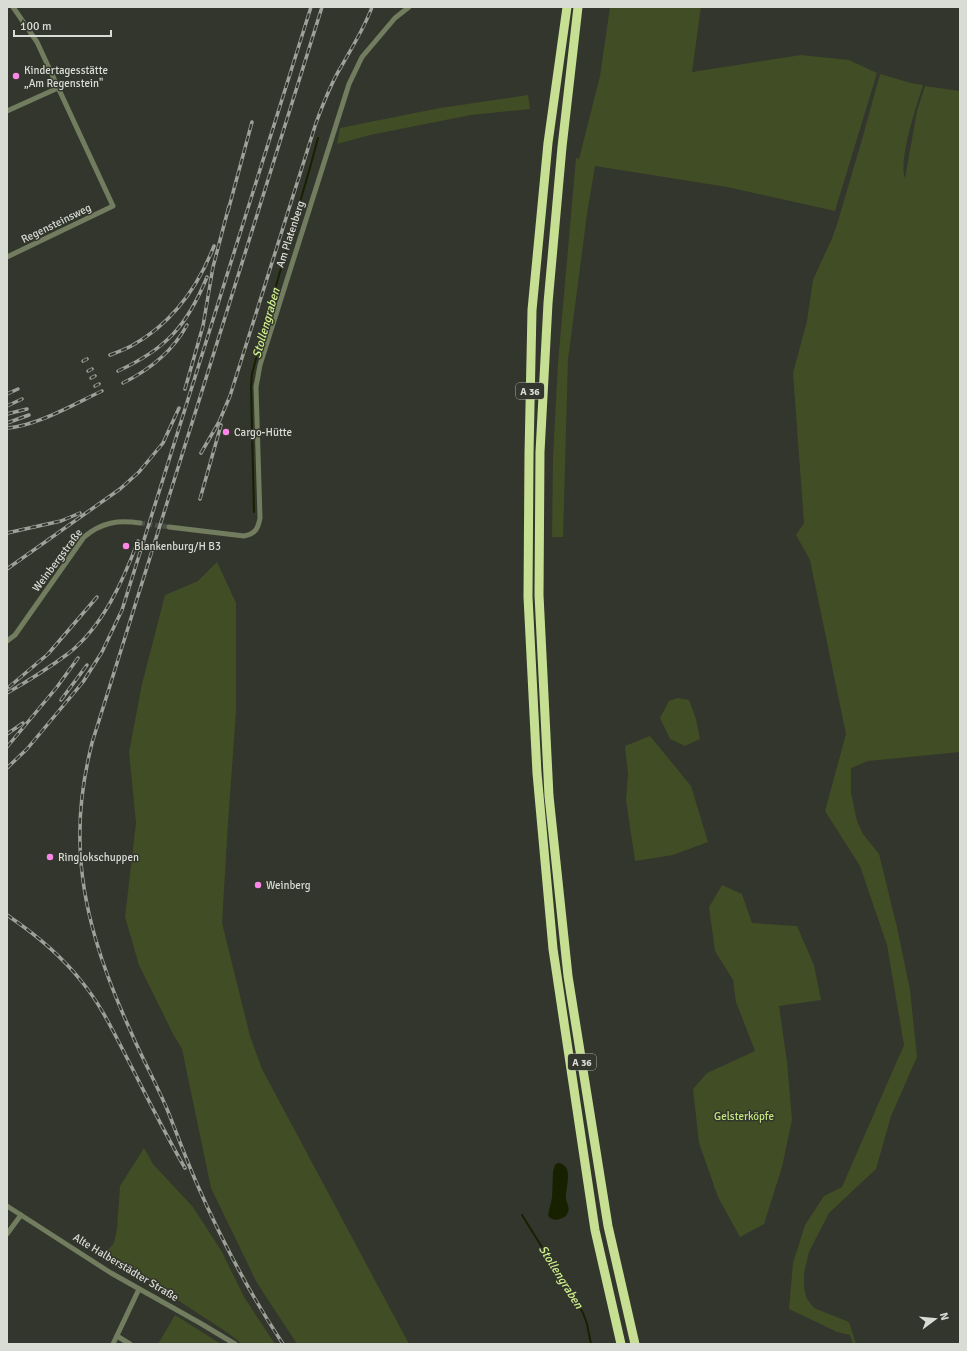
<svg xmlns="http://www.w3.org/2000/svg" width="967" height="1351" font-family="Signika,sans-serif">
  <rect width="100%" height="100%" fill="#32362c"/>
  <g fill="#414d24">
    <polygon points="610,7 701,7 692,72 801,55 849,60 877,73 835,211 727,187 595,166 587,214 568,360 563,537 552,537 553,457 558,363 576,158 579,159 600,76"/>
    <path d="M880 74 911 83 923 85C917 104 898 161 905 178L917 111 925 86 960 91V752L868 761 851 768V793L857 821 863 834 879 854 897 927 910 990 917 1057 891 1116 876 1169 829 1213 809 1252 804 1273V1288L807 1299 814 1308 849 1322 856 1344H853L850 1335 837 1332 789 1309 793 1263 805 1225 824 1196 842 1187 904 1045 887 945 860 866 825 811 846 734 810 560 796 535 804 523 793 373 807 321 813 280 833 236 838 221 863 136Z"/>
    <polygon points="528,95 530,109 471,115 370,135 337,144 340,128 440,108"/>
    <polygon points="217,562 236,603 236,712 228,823 222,923 250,1036 262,1069 409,1344 297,1344 257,1283 211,1188 182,1049 173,1034 139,965 125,917 136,823 129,752 142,684 165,595 198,581"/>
    <polygon points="678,698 689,700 696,719 700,739 685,746 670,739 660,718 669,701"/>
    <polygon points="650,736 691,786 708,842 673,855 635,861 626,800 628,774 625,746"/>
    <polygon points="722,885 742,894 752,923 797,926 814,965 821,1000 779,1006 787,1062 792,1120 782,1167 764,1224 740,1237 718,1197 699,1143 693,1089 707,1073 755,1051 736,1002 733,980 715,951 709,907"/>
    <polygon points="144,1148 153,1164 193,1207 222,1252 244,1297 275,1344 242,1344 228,1333 127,1267 99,1255 107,1251 114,1243 117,1229 120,1186"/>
    <polygon points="175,1315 221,1344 158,1344"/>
  </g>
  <path fill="#172100" d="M558 1163C575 1165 565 1188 566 1199 567 1204 570 1208 568 1212 566 1218 560 1219 555 1220L550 1218 548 1215 552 1198 553 1171 555 1165Z"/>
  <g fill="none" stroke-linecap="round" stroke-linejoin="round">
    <g stroke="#172100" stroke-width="2">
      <polyline points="254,512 251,386 252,374 267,317 311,164 318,138"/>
      <polyline points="522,1215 583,1313 587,1324 591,1344"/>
    </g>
    <polyline stroke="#4b4f45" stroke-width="5" stroke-dasharray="5 2.5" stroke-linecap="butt" points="140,523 169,527"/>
    <g stroke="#727c5e" stroke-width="5">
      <polyline points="7,111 58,88"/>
      <polyline points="7,257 113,206 37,42 13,7"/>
      <path d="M169 527 244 536C255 534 258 529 260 518L256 387 260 365 349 84 362 57 395 18 409 7"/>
      <path d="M7 641 15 635 84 537C102 522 118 520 140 523"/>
      <polyline points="7,1206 111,1273 200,1323 235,1344"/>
      <polyline points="7,1234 21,1215"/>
      <polyline points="117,1336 130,1344"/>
      <polyline points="113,1344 139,1289"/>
    </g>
    <g stroke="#c6df93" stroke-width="9">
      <polyline points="567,7 548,143 532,310 529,454 528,597 537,773 553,949 595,1230 621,1344"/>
      <polyline points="578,7 562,147 548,303 540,452 539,595 549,796 568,976 608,1226 635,1344"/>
    </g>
    <g stroke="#9ea19a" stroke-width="3.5">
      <g id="rail">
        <polyline points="228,211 252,122"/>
        <path d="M110 355C118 352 126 349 133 345 172 323 198 287 214 246"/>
        <polyline points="83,361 87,359"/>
        <polyline points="88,371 92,369"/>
        <path d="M118 371C166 349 187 326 207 277"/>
        <polyline points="91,378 95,376"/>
        <path d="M123 383C149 370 173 351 187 325"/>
        <polyline points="95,386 99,384"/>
        <polyline points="185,389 203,326 213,267 229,206"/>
        <polyline points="7,394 18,389"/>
        <polyline points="7,406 22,399"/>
        <polyline points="7,414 27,409"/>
        <polyline points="7,423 29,415"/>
        <path d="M7 428C37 426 74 404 102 391"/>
        <path d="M201 453 219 422 230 396 316 123C323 104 330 85 341 67 352 47 364 29 372 7"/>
        <polyline points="200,499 221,425"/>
        <polyline points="7,533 61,521 80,513"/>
        <polyline points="7,569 120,489 139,472 163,443 179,408"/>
        <polyline points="9,687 48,654 97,597"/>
        <path d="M7 693C28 681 49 668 69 653 103 626 123 581 138 541"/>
        <polyline points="61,700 87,665"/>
        <polyline points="7,734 23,723"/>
        <polyline points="7,747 57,687 78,658"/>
        <polyline points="7,768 27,749 83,682 102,652 122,610 311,7"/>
        <path d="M7 915C35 934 61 955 82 982 101 1005 113 1031 127 1058 146 1095 164 1132 185 1168"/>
        <path d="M283 1344C250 1294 221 1239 197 1184 186 1159 177 1134 167 1109 156 1083 142 1058 131 1032 104 973 81 908 80 842 79 809 84 775 92 743L322 7"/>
      </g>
    </g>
    <use href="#rail" stroke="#32362c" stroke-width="2" stroke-dasharray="6" stroke-linecap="butt"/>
  </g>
  <g fill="#fa87e7" stroke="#32362c" stroke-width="1.5">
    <circle cx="16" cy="76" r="4"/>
    <circle cx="226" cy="432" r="4"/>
    <circle cx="126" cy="546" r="4"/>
    <circle cx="50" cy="857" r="4"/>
    <circle cx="258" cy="885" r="4"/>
  </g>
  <g text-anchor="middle" stroke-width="3" stroke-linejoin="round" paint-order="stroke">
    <g fill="#32362c" stroke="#a7aaa2" stroke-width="1">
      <rect x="516" y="383" width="28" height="16" rx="3"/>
      <rect x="568" y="1054" width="28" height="16" rx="3"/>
    </g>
    <g font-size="10" font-weight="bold" fill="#d9dbd5">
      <text x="530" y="395">A 36</text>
      <text x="582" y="1066">A 36</text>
    </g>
    <g font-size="11" fill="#d9dbd5" stroke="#32362c" text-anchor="start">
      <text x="24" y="74">Kindertagesstätte<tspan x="24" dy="13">„Am Regenstein"</tspan></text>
      <text x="234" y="436">Cargo-Hütte</text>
      <text x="134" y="550">Blankenburg/H B3</text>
      <text x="58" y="861">Ringlokschuppen</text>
      <text x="266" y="889">Weinberg</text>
    </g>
    <g font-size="11" fill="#d9dbd5" stroke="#32362c">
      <text transform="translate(56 223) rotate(-26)" y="4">Regensteinsweg</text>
      <text transform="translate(290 234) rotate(-72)" y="4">Am Platenberg</text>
      <text transform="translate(57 560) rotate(-53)" y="4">Weinbergstraße</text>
      <text transform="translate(126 1267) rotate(31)" y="4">Alte Halberstädter Straße</text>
    </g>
    <g font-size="11" fill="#c4e37f" stroke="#32362c">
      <text x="744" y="1120">Gelsterköpfe</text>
    </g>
    <g font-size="12" font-style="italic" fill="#d3f38e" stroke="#32362c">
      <text transform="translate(266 323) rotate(-74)" y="4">Stollengraben</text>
      <text transform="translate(561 1277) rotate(58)" y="4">Stollengraben</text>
    </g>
  </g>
  <rect width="967" height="1351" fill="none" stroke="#d9dbd5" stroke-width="16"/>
  <g transform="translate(935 1319) rotate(74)" stroke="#32362c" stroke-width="3" paint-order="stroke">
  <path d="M0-3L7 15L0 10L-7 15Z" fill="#d9dbd5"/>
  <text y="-6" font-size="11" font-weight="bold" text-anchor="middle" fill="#d9dbd5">N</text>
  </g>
  <path d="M14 30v6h97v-6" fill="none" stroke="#d9dbd5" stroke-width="2"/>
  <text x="20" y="30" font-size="12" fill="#d9dbd5" stroke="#32362c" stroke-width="3" paint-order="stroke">100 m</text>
</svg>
